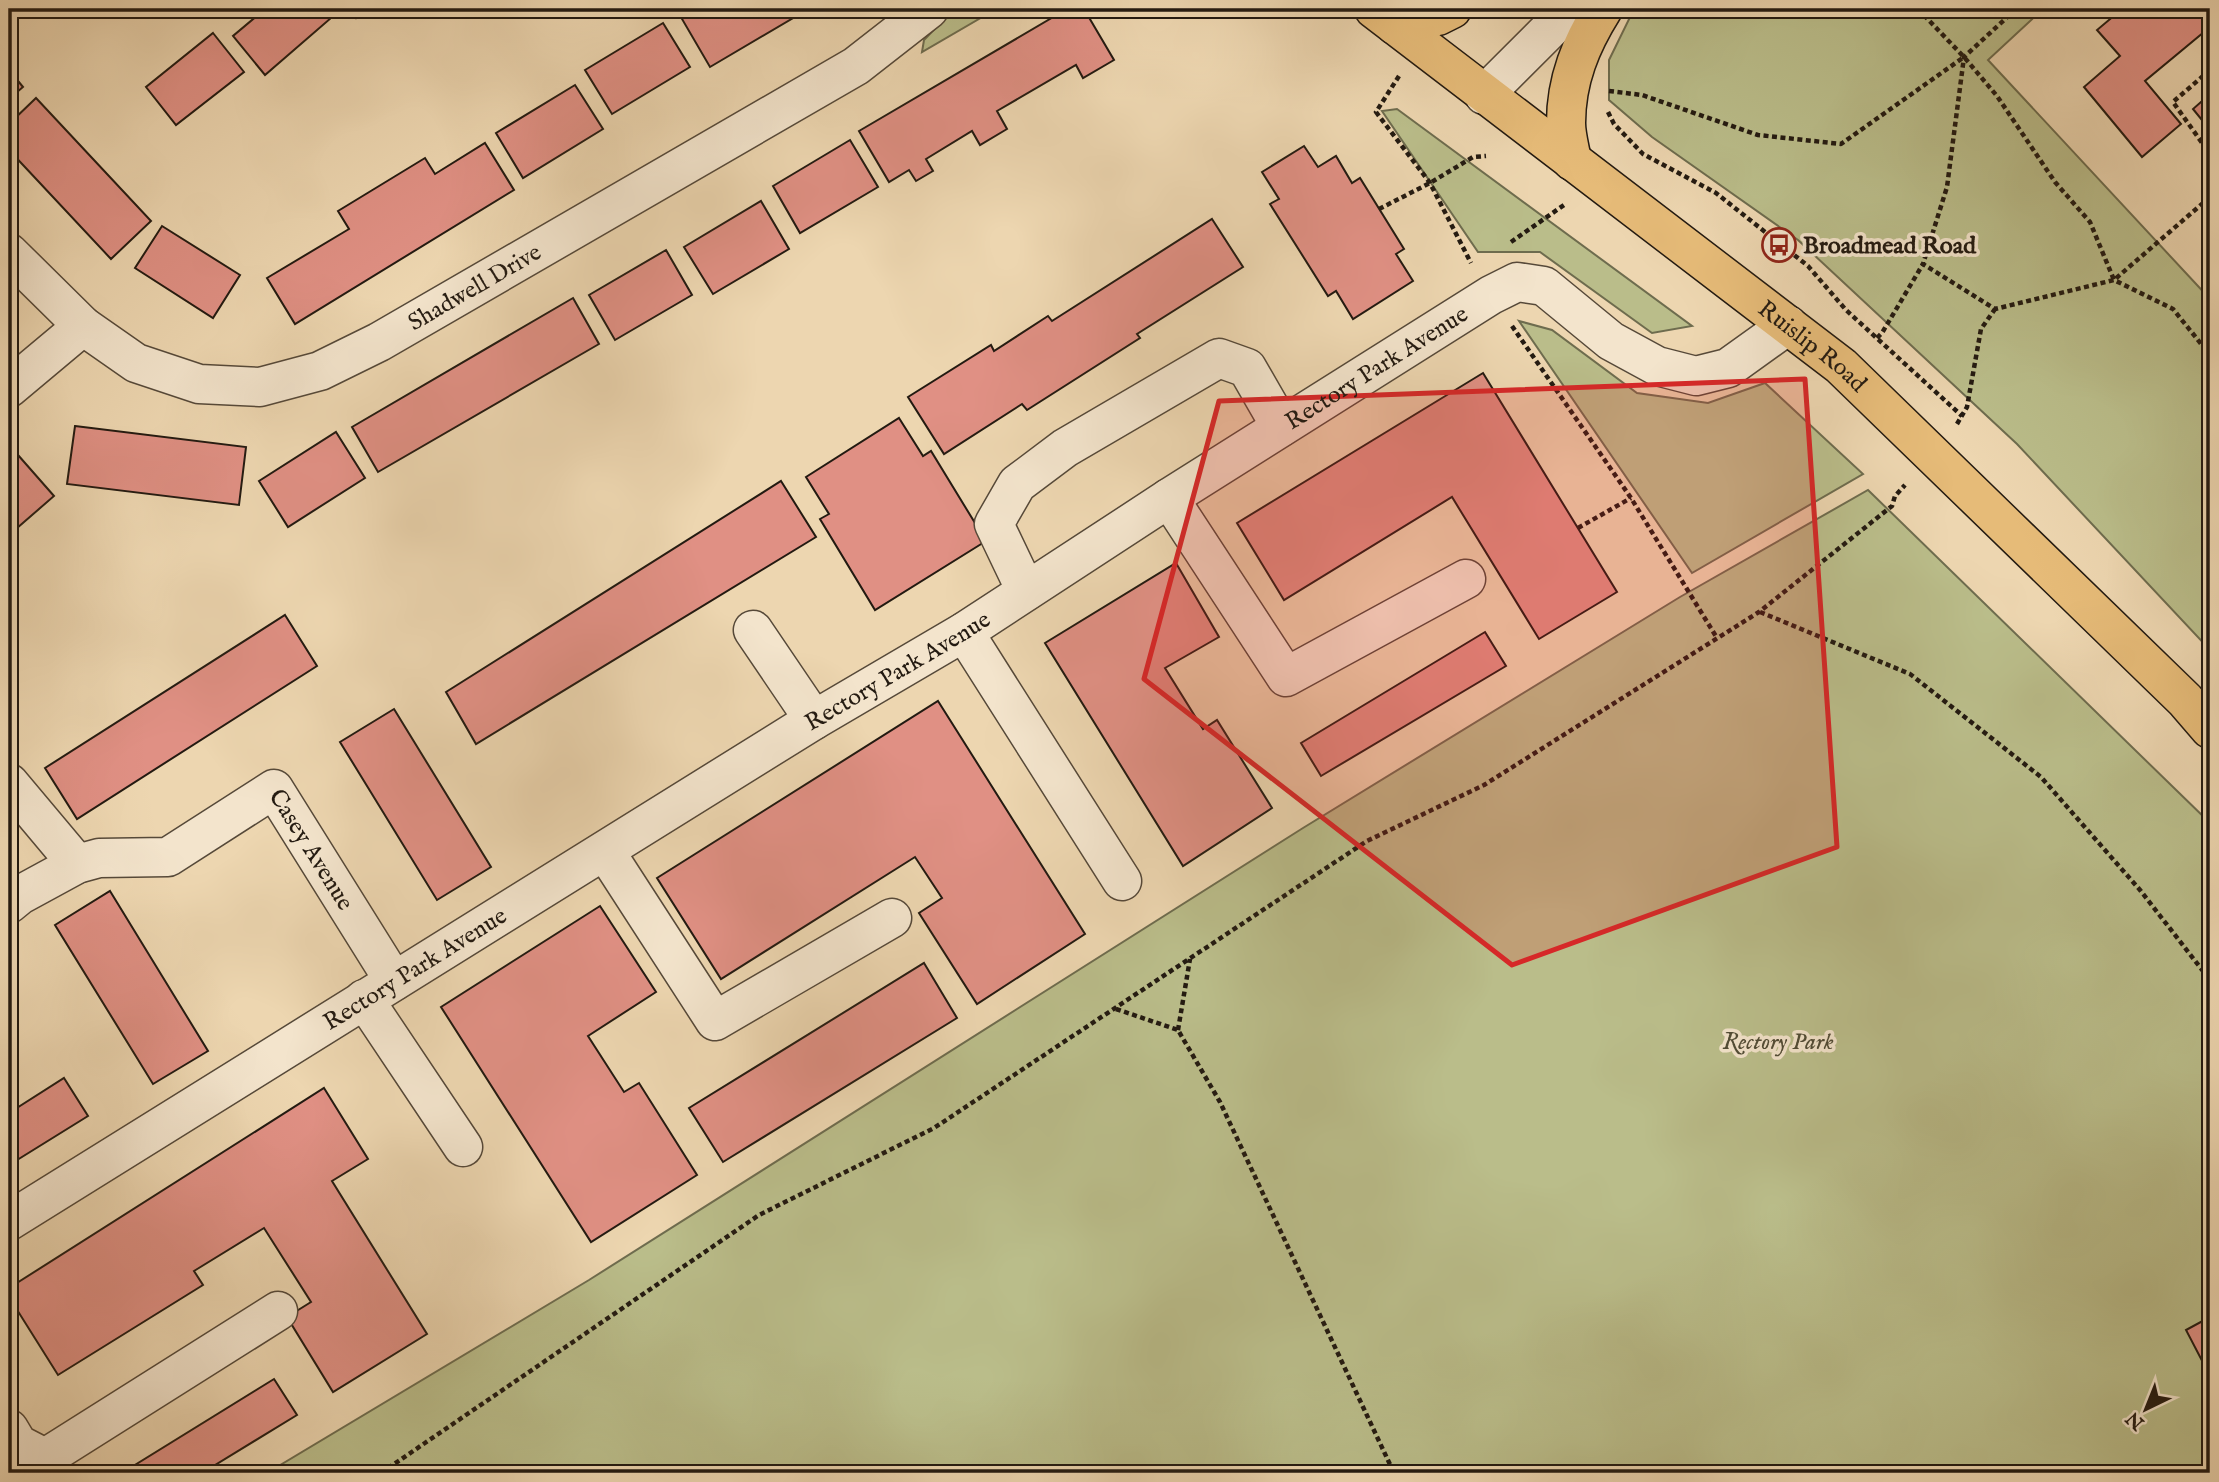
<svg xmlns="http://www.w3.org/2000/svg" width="2219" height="1482" font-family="'IM FELL English',serif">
  <rect width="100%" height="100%" fill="#edd6b0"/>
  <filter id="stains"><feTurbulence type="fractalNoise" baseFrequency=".00286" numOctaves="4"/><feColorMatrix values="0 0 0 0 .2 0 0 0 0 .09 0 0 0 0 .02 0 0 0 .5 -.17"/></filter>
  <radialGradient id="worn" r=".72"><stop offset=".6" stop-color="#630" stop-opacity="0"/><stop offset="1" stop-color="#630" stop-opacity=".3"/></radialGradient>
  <g fill="#babd8a" stroke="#6e6c4e" stroke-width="2">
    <polygon points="954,9 996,9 922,52 924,40"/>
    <polygon points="1634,9 2043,9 1988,60 2210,299 2210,650 2017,444 1798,240 1652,137 1609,100 1609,60"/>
    <polygon points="1397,109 1692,326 1652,333 1540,252 1478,252 1382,111"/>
    <polygon points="1519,321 1552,330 1637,393 1708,403 1765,383 1863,474 1692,573"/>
    <polygon points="1868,490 2210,823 2210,1473 267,1473 589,1280 1303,828 1680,597"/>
  </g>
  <g fill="#e09084" stroke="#231a11" stroke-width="2">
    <polygon points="265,9 323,9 331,18 265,75 233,36"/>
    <polygon points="347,9 366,9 356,18"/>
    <polygon points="700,9 803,9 805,11 710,67 682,19"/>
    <polygon points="1067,9 1084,9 1114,60 1083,78 1076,65 997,111 1007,129 980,145 972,131 926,159 933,171 916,181 909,170 889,182 859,131"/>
    <polygon points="2122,9 2210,9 2210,27 2145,81 2181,124 2142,157 2084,87 2120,56 2097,30"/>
    <polygon points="663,23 690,67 612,114 585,70"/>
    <polygon points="213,33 244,72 176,125 146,87"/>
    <polygon points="9,70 23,87 9,99"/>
    <polygon points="575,85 603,129 523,178 496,133"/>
    <polygon points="2210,94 2210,130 2193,109"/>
    <polygon points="36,98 151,221 111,259 9,150 9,124"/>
    <polygon points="850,140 878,187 800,233 773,186"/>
    <polygon points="485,143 514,190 295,324 267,278 349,229 338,211 425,158 435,174"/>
    <polygon points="1304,146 1318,167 1336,156 1352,183 1360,178 1404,249 1396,254 1413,281 1353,319 1336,291 1328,296 1270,204 1279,199 1262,172"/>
    <polygon points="761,201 789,249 713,294 684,247"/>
    <polygon points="1212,219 1243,267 1137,334 1140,338 1027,410 1022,404 944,454 908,397 991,345 994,351 1048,316 1052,321"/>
    <polygon points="162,226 240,275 213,318 135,268"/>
    <polygon points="666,250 692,295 615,340 589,295"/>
    <polygon points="573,298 599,344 378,472 352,427"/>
    <polygon points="1483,373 1617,592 1539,639 1452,497 1284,600 1237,523"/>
    <polygon points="899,418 923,456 931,451 986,541 875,610 820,519 829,514 806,477"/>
    <polygon points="75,426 246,447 239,505 67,484"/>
    <polygon points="336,432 365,478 288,527 259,481"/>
    <polygon points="18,455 54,496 9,535 9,463"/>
    <polygon points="781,481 816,537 476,744 446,692"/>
    <polygon points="1176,563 1219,637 1165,668 1203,729 1217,720 1272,808 1183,866 1045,643"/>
    <polygon points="285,615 317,666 77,819 45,768"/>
    <polygon points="1485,632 1506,666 1321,776 1301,743"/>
    <polygon points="938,701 1085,934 977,1004 919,913 942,898 915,857 721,979 657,878"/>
    <polygon points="394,709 491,867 437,900 340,742"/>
    <polygon points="110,891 208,1051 153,1084 55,925"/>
    <polygon points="600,906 656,992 588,1036 624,1092 639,1083 697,1175 591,1242 441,1007"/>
    <polygon points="924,963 957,1018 723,1162 689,1108"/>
    <polygon points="64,1078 88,1116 9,1165 9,1113"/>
    <polygon points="324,1088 368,1159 332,1181 427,1334 333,1392 287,1317 311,1302 264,1228 194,1271 203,1285 58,1375 9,1297 9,1288"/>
    <polygon points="2210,1317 2210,1376 2186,1330"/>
    <polygon points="274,1379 297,1415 202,1473 122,1473"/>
  </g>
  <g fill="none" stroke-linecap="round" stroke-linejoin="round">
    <g stroke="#564939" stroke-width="41">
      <g id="minor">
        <polyline points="1484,95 1570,9"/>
        <path id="s1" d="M9 253 83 326 136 363 199 384 260 387 320 371 379 342 856 66 929 9"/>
        <polyline points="9,388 83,326"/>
        <polyline points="1169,498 1286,677 1466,579"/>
        <polyline points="1026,591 994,524 1017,484 1065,448 1219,358 1247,368 1281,427"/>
        <polyline points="753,630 814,720"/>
        <polyline points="964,632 1122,881"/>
        <polyline points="9,783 77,864"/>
        <polyline points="605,851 715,1021 892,918"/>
        <path id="s2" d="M9 904 20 895 77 864 99 858 168 857 274 789 394 981"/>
        <polyline points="364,999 463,1147"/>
        <path id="s3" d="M9 1221 814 720 964 632 1169 498 1491 295 1517 282 1544 286 1611 341 1657 366 1696 376 1728 368 1788 325"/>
        <polyline points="9,1429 18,1444 45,1458 278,1311"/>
      </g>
    </g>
    <g stroke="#231a11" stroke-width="41">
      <g id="major">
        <path id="s4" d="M1374 9 1841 366 2185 700 2210 729"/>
        <polyline points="1395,25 1438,16 1452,9"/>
        <path d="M1572 161C1570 149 1566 135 1566 123 1566 80 1581 44 1603 9"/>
      </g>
    </g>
    <g stroke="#231a11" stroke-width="4.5" stroke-dasharray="5 3.5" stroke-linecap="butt">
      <polyline points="1918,9 1964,57 1997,96 2055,182 2090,222 2114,280 2210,197"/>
      <polyline points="2016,9 1964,57 1947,187 1923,264 1995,309 2114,280 2173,309 2210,355"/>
      <polyline points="2210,70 2173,102 2210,154"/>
      <polyline points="1399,76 1376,112 1430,183 1471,263"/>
      <polyline points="1609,91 1642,95 1758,135 1841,144 1964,57"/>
      <polyline points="1608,112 1614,124 1643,154 1716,193 1808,266 1846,310 1962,416"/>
      <polyline points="1379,209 1430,183 1473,157 1486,156"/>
      <polyline points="1511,242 1564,205"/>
      <polyline points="1512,326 1631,498 1717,638"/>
      <polyline points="1877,338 1882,333 1923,264"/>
      <polyline points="1957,424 1967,407 1981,329 1995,309"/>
      <polyline points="1578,528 1631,498"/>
      <polyline points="1760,612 1910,674 2041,777 2140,890 2210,980"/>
      <polyline points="1116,1009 1178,1030 1220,1102 1394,1473"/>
      <polyline points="1178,1030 1190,959"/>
      <polyline points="381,1473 759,1215 934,1128 1367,841 1484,785 1759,612 1892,506 1895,496 1905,485"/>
    </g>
    <use href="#minor" stroke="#f3e4cc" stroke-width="38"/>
    <use href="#major" stroke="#e6bb78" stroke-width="38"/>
  </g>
  <path fill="#d62828" fill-opacity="0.2" stroke="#d62828" stroke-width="5" stroke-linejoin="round" d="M1805 379 1837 847 1512 965 1144 679 1219 401Z"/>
  <defs>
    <g id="bus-ring" transform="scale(1.75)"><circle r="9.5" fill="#f3e4cc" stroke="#8f2418" stroke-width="1.5"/><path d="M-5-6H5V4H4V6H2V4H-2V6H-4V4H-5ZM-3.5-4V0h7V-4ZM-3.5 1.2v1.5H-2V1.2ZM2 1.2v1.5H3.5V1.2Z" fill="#8f2418"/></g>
  </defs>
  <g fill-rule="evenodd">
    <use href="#bus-ring" x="1779" y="245"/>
  </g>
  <g text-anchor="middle" stroke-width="7" stroke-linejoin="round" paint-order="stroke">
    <g font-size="24" font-weight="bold" fill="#231a11" stroke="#f3e4cc" text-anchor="start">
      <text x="1803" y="253">Broadmead Road</text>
    </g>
    <g font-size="24" fill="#231a11" stroke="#f3e4cc">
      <text dy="8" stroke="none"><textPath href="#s1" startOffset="534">Shadwell Drive</textPath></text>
      <text dy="8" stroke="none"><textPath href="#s4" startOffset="553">Ruislip Road</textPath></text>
      <text dy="8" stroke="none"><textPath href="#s3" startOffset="1612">Rectory Park Avenue</textPath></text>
      <text dy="8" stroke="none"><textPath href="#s3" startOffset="1045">Rectory Park Avenue</textPath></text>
      <text dy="8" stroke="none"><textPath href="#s2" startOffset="368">Casey Avenue</textPath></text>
      <text dy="8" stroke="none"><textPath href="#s3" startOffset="478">Rectory Park Avenue</textPath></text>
    </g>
    <g font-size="24" font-style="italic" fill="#504b35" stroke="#f3e4cc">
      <text x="1778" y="1049">Rectory Park</text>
    </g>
  </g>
  <rect width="2219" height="1482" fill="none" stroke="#edd6b0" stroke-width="35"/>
  <rect x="10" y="10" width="2198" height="1461" fill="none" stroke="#231a11" stroke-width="3.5"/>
  <rect x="18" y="18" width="2184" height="1447" fill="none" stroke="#231a11" stroke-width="2"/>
  <g transform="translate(2146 1409) rotate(223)" stroke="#f3e4cc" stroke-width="5" paint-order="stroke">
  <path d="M0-5L12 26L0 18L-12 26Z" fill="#231a11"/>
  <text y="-10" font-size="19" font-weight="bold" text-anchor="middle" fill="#231a11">N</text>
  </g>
  <rect width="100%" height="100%" filter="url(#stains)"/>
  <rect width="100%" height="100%" fill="url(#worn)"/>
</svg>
